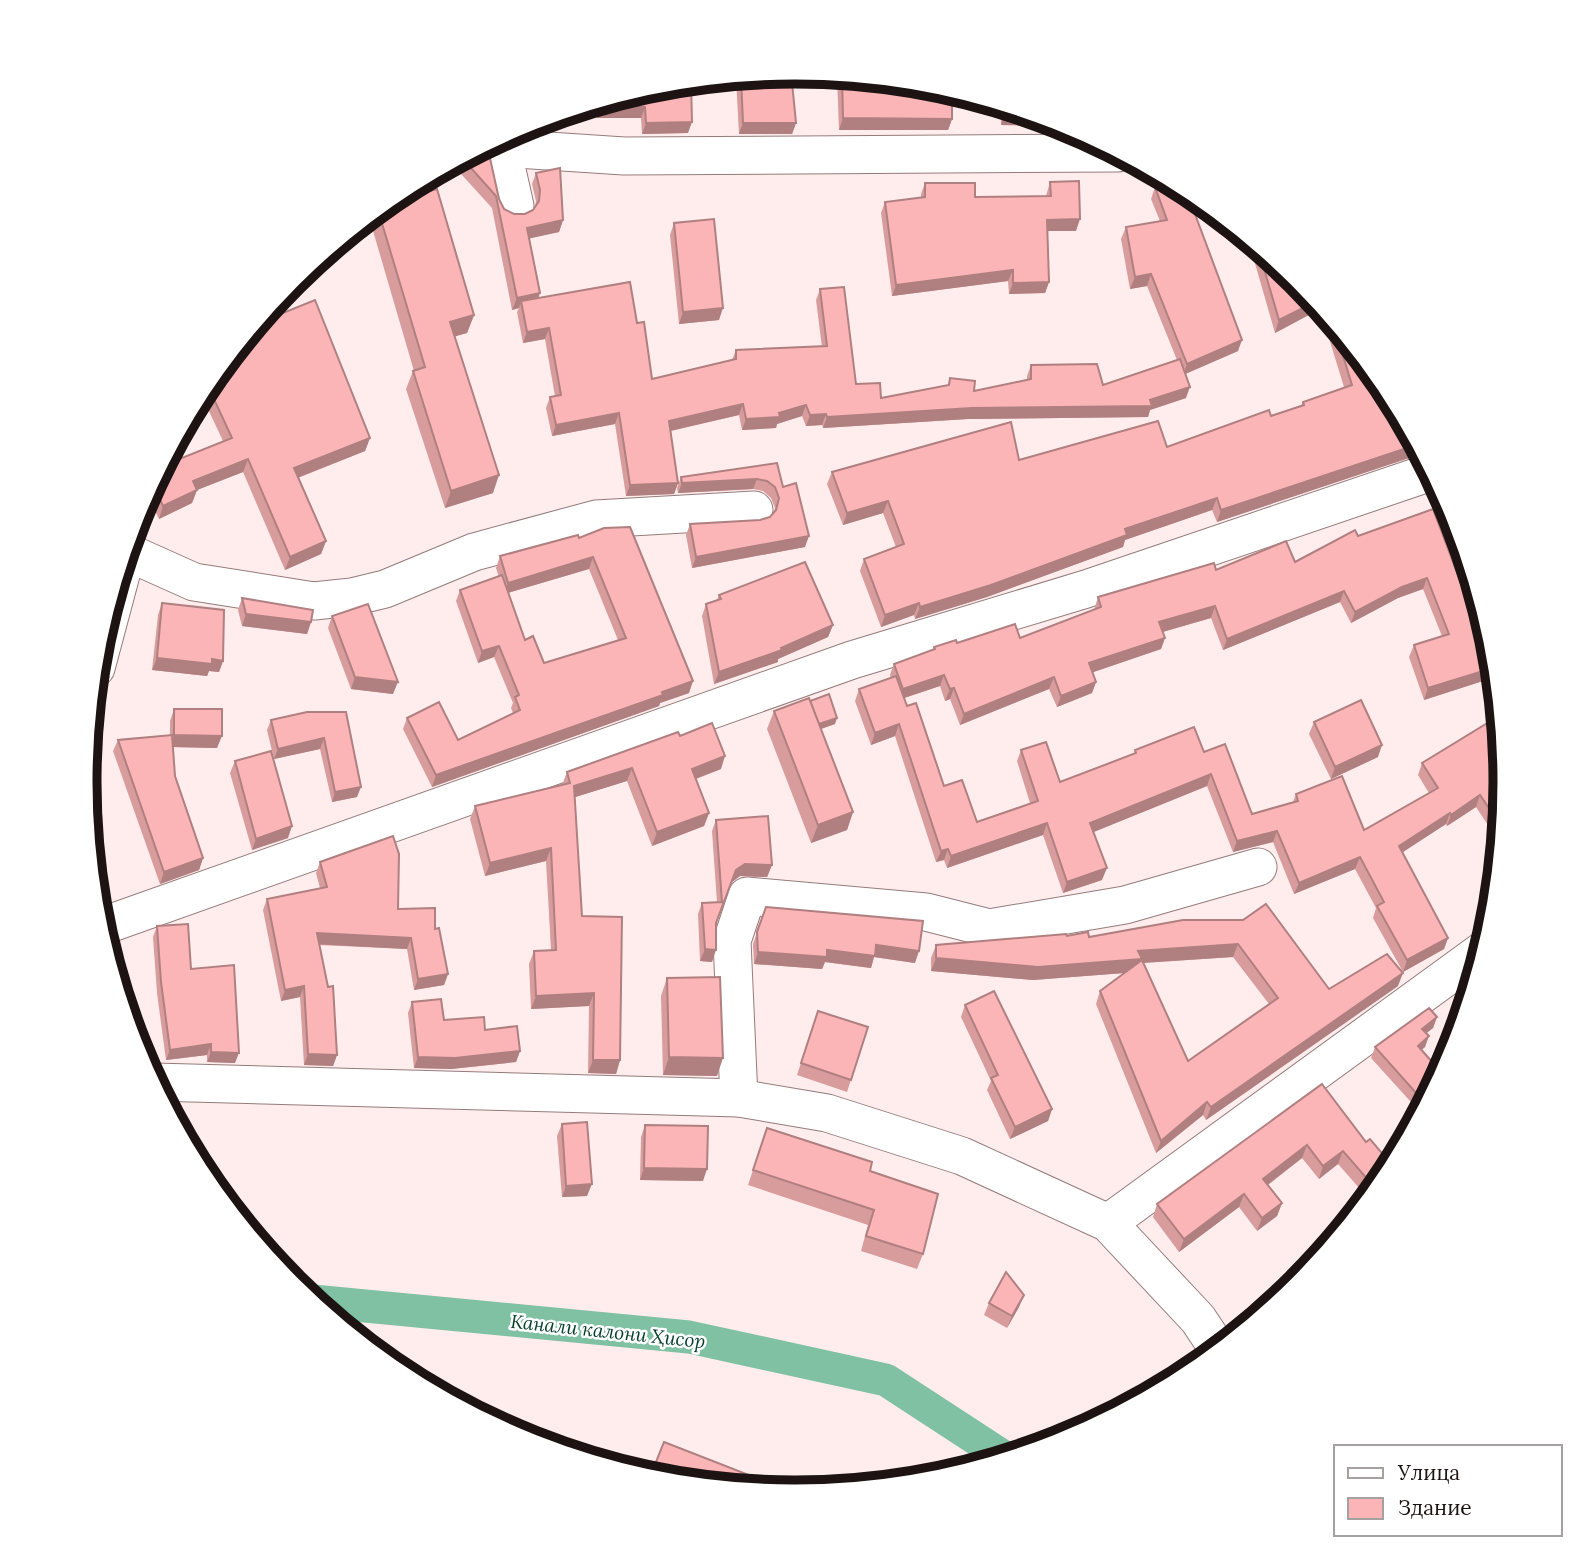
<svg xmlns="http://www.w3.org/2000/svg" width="1590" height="1564" font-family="Lora,serif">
  <rect width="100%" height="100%" fill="#ffeded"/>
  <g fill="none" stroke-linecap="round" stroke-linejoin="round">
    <polyline stroke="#7fc1a2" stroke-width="33" points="313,1301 689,1337 886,1380 1004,1457"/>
    <g stroke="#957b7b" stroke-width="39">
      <g id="minor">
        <polyline points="493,142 502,148 624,156 1118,153"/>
        <polyline points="502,148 515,206"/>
        <polyline points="96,668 127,552 194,582 314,601 352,597 385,589 474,552 596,519 754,510"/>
        <polyline points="100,927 852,660 1086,589 1431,472"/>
        <polyline points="154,1082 739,1098 827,1113 962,1156 1108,1223 1198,1319 1218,1349"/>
        <polyline points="739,1098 732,941 747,896 926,912 989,928 1125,905 1258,867"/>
        <polyline points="1108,1223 1482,951"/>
      </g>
    </g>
    <use href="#minor" stroke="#fff" stroke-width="37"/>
  </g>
  <g fill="#d89c9d" fill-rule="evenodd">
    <polygon points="791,72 796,123 792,134 739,134 736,78"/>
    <polygon points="837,76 934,85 952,119 948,130 839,130"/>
    <polygon points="657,85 688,133 642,134 641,118 597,118 597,103"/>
    <polygon points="1001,106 1067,126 1001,125"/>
    <polygon points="485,146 499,199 504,209 514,214 525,214 533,210 535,207 536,201 532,184 536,173 563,220 559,232 529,238 538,298 637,323 652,379 732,360 736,350 822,347 816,300 820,289 856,384 881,398 948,385 950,378 974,391 1027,380 1027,376 1031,365 1103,385 1177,360 1147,286 1130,289 1121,239 1126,227 1160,221 1151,199 1155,187 1238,351 1185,374 1186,398 1150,410 1148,417 968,419 823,428 822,425 806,426 802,416 777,424 776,428 742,430 739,415 671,431 678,483 674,494 626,496 615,424 552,436 546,408 550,397 555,396 545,339 523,343 517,312 519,308 512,310 492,208 452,164"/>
    <polygon points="1050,182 1076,231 1047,231 1049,282 1045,293 1009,294 1008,281 892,296 881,213 885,202 921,197 921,194 925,183 975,197 1046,196"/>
    <polygon points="385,204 474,315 467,333 454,336 493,493 445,508 406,389 413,371 414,371 371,224 375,212"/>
    <polygon points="674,223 719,320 679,324 670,235"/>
    <polygon points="1248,239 1298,280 1373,372 1376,383 1386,388 1421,454 1217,522 1212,510 1125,540 1123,547 987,597 915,619 914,615 881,627 860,571 864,559 896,547 883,513 843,525 827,484 832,472 1019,460 1167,447 1301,406 1303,402 1344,387 1320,309 1275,333"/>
    <polygon points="258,323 370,438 365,451 298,478 326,541 321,554 285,570 243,472 197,490 192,503 159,519 147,495 172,447 182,458 223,441 201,394 205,387"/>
    <polygon points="777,463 783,487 805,547 692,568 686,535 690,524 760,520 770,517 774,512 775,508 771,498 763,491 753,489 678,493 677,488 681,477"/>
    <polygon points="1433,509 1493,668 1489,679 1424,700 1409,657 1414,645 1442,636 1423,589 1398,598 1351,623 1340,602 1223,650 1211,618 1163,632 1165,638 1161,649 1093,672 1096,682 1092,693 1057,707 1049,689 960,725 950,699 945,701 940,686 904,698 944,786 977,822 1030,803 1017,761 1021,750 1060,782 1134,754 1135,750 1204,752 1252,814 1293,802 1296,794 1364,830 1429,793 1418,775 1422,763 1505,782 1499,842 1476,807 1447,826 1446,824 1402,852 1448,938 1444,949 1403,972 1373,918 1376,908 1355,869 1294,894 1273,842 1233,852 1207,786 1094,832 1102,880 1063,893 1043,835 947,868 944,860 936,862 895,736 871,745 855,701 859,689 891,678 890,675 894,664 933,650 934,647 957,643 1020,638 1094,610 1098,597 1216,570 1295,562 1358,536"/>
    <path d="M579 538 689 693 660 703 659 706 432 787 403 729 407 718 458 740 513 713 511 708 513 703 494 657 478 663 456 601 460 590 499 577 496 568 500 556ZM589 569 618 640 544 663 525 640 508 593Z"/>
    <polygon points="719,595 833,625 828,637 778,659 778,662 714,684 702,616 706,604 717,600"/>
    <polygon points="242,598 311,622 307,634 242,626 238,610"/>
    <polygon points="162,603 223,661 219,672 209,671 207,676 152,670 158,615"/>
    <polygon points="332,616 393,694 351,689 328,628"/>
    <polygon points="810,701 835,724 821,729 853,812 847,830 811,843 767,729 774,711"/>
    <polygon points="174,709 217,748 173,747 175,776 203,858 199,870 160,884 113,751 118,740 170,736 170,721"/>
    <polygon points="346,712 357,797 332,802 320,749 274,759 267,730 271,720"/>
    <polygon points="1314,722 1378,757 1331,779 1309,734"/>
    <polygon points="680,736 721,769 696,779 709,813 704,826 652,846 627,781 575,797 582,916 620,1060 616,1074 588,1073 589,1006 531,1009 529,964 534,951 551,950 546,861 485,876 470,819 475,806 562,785 567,772"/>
    <polygon points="235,761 288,838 252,850 230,773"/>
    <polygon points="716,820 772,865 767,877 740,876 732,882 716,923 712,962 700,961 698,914 702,903 717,902 712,831"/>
    <polygon points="320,862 398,909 435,929 448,974 444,985 414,990 407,949 319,945 337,1055 333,1066 304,1065 300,997 281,1001 263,910 267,899 320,888 316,873"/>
    <polygon points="766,907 915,963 874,957 871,968 825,962 822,969 754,964 753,944"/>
    <path d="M1243 920 1329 989 1398 986 1206 1120 1203 1115 1156 1153 1096 1004 1100 991 1125 973 1033 980 931 971V958L936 945 1067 936 1089 937ZM1233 957 1269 1004 1188 1061 1144 963Z"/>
    <polygon points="157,926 191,969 235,1063 207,1062 207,1055 166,1060 157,993 153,937"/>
    <polygon points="667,978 717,1076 663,1075 661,996"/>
    <polygon points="1471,988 1463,1015 1458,1008 1463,994"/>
    <polygon points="412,1002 444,1020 485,1030 520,1051 516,1062 451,1069 414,1068 408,1013"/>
    <polygon points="965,1005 1052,1109 1048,1121 1010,1139 987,1090 991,1081 961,1017"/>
    <polygon points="1437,1017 1433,1028 1426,1033 1425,1047 1421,1050 1441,1072 1420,1112 1371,1058 1375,1047"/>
    <polygon points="814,1023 868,1027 847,1092 797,1075"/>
    <polygon points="1322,1084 1366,1142 1385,1177 1368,1198 1338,1164 1319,1179 1302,1158 1268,1185 1282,1203 1277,1216 1257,1231 1239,1207 1179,1252 1153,1217 1157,1204"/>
    <polygon points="562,1124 587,1196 562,1197 557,1136"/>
    <polygon points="645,1125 703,1181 640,1180 641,1137"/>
    <polygon points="767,1128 870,1171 923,1254 917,1269 861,1251 868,1225 748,1185"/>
    <polygon points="1338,1235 1314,1264 1311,1260 1316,1247"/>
    <polygon points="989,1303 1019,1307 1007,1328 984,1315"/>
  </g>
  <g fill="#b07f80">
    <polygon points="601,107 645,107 641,118 597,118"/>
    <polygon points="1005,113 1025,113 1067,126 1001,125"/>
    <polygon points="556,116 552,126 520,128 524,126"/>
    <polygon points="843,118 952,119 948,130 839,130"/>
    <polygon points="692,122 688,133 642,134 646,123"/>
    <polygon points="743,123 796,123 792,134 739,134"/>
    <polygon points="1080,219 1076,231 1043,231 1047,220"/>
    <polygon points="563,220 559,232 523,240 527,228"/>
    <polygon points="1013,270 1008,281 892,296 896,285"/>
    <polygon points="1151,274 1147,286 1130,289 1135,277"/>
    <polygon points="1049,282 1045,293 1009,294 1013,283"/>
    <polygon points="540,293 536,305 521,301 519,308 512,310 517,298"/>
    <polygon points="1315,302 1320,309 1275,333 1279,320"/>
    <polygon points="723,308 719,320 679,324 683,312"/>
    <polygon points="474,315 467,333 443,340 450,322"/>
    <polygon points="549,328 545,339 523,343 527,332"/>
    <polygon points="1242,340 1238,351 1183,375 1187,364"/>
    <polygon points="1190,387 1186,398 1150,410 1148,417 968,419 823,428 827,417 972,408 1150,400"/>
    <polygon points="743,404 739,415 665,432 669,421"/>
    <polygon points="806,405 802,416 777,424 776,428 742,430 746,419 779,413"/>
    <polygon points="619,413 615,424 552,436 556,425"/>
    <polygon points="826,414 822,425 806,426 810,415"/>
    <polygon points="370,438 365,451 289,481 294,468"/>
    <polygon points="1416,445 1421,454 1217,522 1221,510"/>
    <polygon points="248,459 243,472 197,490 192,503 159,519 163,506 193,481"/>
    <polygon points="499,475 493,493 445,508 451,491"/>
    <polygon points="757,479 753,489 678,493 682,483"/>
    <polygon points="678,483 674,494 626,496 630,485"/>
    <polygon points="1217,498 1212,510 1125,540 1123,547 987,597 915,619 920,607 1125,529"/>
    <polygon points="888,501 883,513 843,525 847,513"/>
    <polygon points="809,536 805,547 692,568 696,557"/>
    <polygon points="326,541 321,554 285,570 290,557"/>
    <polygon points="593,557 589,569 504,594 508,583"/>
    <polygon points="1427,578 1423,589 1398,598 1351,623 1355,612 1402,587"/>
    <polygon points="1344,591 1340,602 1223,650 1227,639"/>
    <polygon points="919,603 914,615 881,627 885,615"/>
    <polygon points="1215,606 1211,618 1155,634 1159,622"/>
    <polygon points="246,614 311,622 307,634 242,626"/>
    <polygon points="833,625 828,637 778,659 778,662 714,684 719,672 781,648"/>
    <polygon points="1165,638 1161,649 1085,675 1089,663"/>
    <polygon points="499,646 494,657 478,663 482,651"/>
    <polygon points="157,658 212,659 223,661 219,672 209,671 207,676 152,670"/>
    <polygon points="1493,668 1489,679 1424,700 1428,688"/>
    <polygon points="944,675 940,686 898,700 903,689"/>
    <polygon points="355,677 398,682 393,694 351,689"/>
    <polygon points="1054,677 1049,689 960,725 964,714"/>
    <polygon points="693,681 689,693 660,703 659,706 432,787 436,775"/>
    <polygon points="1096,682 1092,693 1057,707 1061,696"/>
    <polygon points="954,688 950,699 945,701 950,689"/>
    <polygon points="837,718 835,724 812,732 814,726"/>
    <polygon points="899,724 895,736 871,745 875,733"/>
    <polygon points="174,735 222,736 217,748 170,747"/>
    <polygon points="324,738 320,749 274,759 278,749"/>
    <polygon points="1382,745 1378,757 1331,779 1335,767"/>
    <polygon points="725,756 721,769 687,782 692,769"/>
    <polygon points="632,768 627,781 569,799 574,786"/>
    <polygon points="1211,774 1207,786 1086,835 1090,823"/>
    <polygon points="361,787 357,797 332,802 335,792"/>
    <polygon points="1480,795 1476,807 1447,826 1451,815"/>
    <polygon points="853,812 847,830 811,843 818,825"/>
    <polygon points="709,813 704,826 652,846 657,832"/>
    <polygon points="1450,813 1446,824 1394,858 1399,846"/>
    <polygon points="1047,823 1043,835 947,868 951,856"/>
    <polygon points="292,826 288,838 252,850 256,839"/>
    <polygon points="1277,831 1273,842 1233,852 1237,841"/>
    <polygon points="551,848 546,861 485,876 490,863"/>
    <polygon points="948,849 944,860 936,862 941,851"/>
    <polygon points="1360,857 1355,869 1294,894 1299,883"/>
    <polygon points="203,858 199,870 160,884 164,872"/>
    <polygon points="745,864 772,865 767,877 740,876 732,882 736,870"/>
    <polygon points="1107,868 1102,880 1063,893 1067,882"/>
    <polygon points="317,933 411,938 407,949 313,944"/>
    <polygon points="1448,938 1444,949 1403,972 1407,960"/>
    <polygon points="1238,944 1233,957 1140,963 1137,972 1033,980 931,971 936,958 1138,951"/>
    <polygon points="876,945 919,951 915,963 874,957 871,968 825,962 822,969 754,964 758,952 827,950"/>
    <polygon points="705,949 716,950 712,962 700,961"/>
    <polygon points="1403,973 1398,986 1206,1120 1211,1107"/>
    <polygon points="448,974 444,985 414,990 418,979"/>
    <polygon points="304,986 300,997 281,1001 285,990"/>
    <polygon points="594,993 589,1006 531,1009 536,996"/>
    <polygon points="1437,1017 1433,1028 1418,1040 1422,1029"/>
    <polygon points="1429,1036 1425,1047 1414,1057 1418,1046"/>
    <polygon points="211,1044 207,1055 166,1060 170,1050"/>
    <polygon points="520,1051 516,1062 451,1069 414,1068 418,1057"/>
    <polygon points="211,1052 239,1053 235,1063 207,1062"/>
    <polygon points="308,1054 337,1055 333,1066 304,1065"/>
    <polygon points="669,1057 723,1058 717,1076 663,1075"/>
    <polygon points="593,1060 620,1060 616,1074 588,1073"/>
    <polygon points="1207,1102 1203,1115 1156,1153 1161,1141"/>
    <polygon points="1052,1109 1048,1121 1010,1139 1015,1127"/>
    <polygon points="1307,1145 1302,1158 1258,1192 1263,1179"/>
    <polygon points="1343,1151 1338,1164 1319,1179 1323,1166"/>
    <polygon points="644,1168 707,1169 703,1181 640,1180"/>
    <polygon points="592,1184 587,1196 562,1197 566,1186"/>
    <polygon points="1244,1194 1239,1207 1179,1252 1184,1239"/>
    <polygon points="1282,1203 1277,1216 1257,1231 1262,1218"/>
    <polygon points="1024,1295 1019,1307 1007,1328 1012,1316"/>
  </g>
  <g fill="#fbb5b7" stroke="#b07f80" stroke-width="2">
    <polygon points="791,72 796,123 743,123 741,77"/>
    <polygon points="842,76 934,85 952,91 952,119 843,118"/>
    <polygon points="691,82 692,122 646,123 645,107 601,107 601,102 657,85"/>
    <polygon points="1005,107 1025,113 1005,113"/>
    <polygon points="485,146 488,149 499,199 504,209 514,214 525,214 533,210 539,201 540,190 536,173 560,168 563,220 527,228 540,293 517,298 496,196 462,158"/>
    <polygon points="1079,181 1080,219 1047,220 1049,282 1013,283 1013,270 896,285 885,202 925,197 925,183 975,183 975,197 1051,196 1050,182"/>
    <polygon points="1171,182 1186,190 1242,340 1187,364 1151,274 1135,277 1126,227 1167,220 1155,187"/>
    <polygon points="437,189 474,315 450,322 499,475 451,491 413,371 425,367 378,210 385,204"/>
    <polygon points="714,219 723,308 683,312 674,223"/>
    <polygon points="1258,248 1298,280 1315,302 1279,320"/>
    <polygon points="630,282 637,323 644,322 652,379 736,359 736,350 827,346 820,289 844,287 856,384 880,383 881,398 949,385 950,378 975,381 974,391 1031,379 1031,365 1097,364 1103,385 1180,359 1190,387 1150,400 1152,406 972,408 827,417 826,414 810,415 806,405 779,413 780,417 746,419 743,404 669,421 678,483 630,485 619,413 556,425 550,397 561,395 549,328 527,332 521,301"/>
    <polygon points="315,300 370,438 294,468 326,541 290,557 248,459 193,481 197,490 163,506 153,484 172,447 177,446 182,458 232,438 207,384 258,323"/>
    <polygon points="1333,323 1373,372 1376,383 1380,381 1386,388 1416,445 1221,510 1217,498 1125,529 1127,535 991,585 920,607 919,603 885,615 864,559 904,544 888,501 847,513 832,472 1011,422 1019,460 1158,421 1167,447 1269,410 1271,416 1304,405 1303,402 1352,385"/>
    <polygon points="777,463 783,487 796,483 809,536 696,557 690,524 760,520 770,517 776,510 779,498 775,487 767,481 757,479 682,483 681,477"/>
    <polygon points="1433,509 1493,668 1428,688 1414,645 1449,634 1427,578 1402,587 1355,612 1344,591 1227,639 1215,606 1159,622 1165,638 1089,663 1096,682 1061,696 1054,677 964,714 954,688 950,689 944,675 903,689 894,664 935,649 934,647 956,640 957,643 1015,624 1020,638 1101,607 1098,597 1214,563 1216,570 1286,541 1295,562 1355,530 1358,536"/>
    <polygon points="630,527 693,681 662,692 663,695 436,775 407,718 439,702 458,740 520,710 515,697 519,695 499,646 482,651 460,590 502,575 525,640 533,636 544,663 626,638 593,557 508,583 500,556 578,535 579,538 604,528"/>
    <polygon points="805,562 833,625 781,648 782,650 719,672 706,604 721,599 719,595"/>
    <polygon points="242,598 313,610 311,622 246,614"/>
    <polygon points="162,603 224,610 223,661 212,659 212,664 157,658"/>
    <polygon points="368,604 398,682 355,677 332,616"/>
    <polygon points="896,676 907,706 916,703 944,786 962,780 977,822 1038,801 1021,750 1046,742 1060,782 1136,753 1135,750 1194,727 1204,752 1225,744 1252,814 1298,801 1296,794 1342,776 1364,830 1438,788 1422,763 1499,716 1505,782 1501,826 1480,795 1451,815 1450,813 1399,846 1448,938 1407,960 1377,906 1384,902 1360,857 1299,883 1277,831 1237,841 1211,774 1090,823 1107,868 1067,882 1047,823 951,856 948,849 941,851 899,724 875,733 859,689"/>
    <polygon points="829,694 837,718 819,724 810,701"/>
    <polygon points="809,698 853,812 818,825 774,711"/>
    <polygon points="1361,700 1382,745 1335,767 1314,722"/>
    <polygon points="174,709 222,709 222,736 174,735"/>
    <polygon points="307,712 346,712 361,787 335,792 324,738 278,749 271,720"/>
    <polygon points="712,723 725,756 692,769 709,813 657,832 632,768 574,786 582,916 622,917 620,1060 593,1060 594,993 536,996 534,951 556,950 551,848 490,863 475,806 570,783 567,772 678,732 680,736"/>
    <polygon points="172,735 175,776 203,858 164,872 118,740"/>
    <polygon points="271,751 292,826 256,839 235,761"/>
    <polygon points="768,816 772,865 745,864 736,870 716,923 716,950 705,949 702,903 722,902 716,820"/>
    <polygon points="393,836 399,854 398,909 435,908 435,929 439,928 448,974 418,979 411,938 317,933 328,987 333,986 337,1055 308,1054 304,986 285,990 267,899 327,887 320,862"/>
    <polygon points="92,854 103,855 97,895 96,896"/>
    <polygon points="1266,904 1329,989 1387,954 1403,973 1211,1107 1207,1102 1161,1141 1100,991 1142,960 1188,1061 1278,998 1238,944 1138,951 1142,959 1038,967 936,958 936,945 1066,934 1067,936 1088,932 1089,937 1183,920 1243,920"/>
    <polygon points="766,907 923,921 919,951 876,945 875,956 827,950 827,957 758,952 757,932"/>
    <polygon points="188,924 191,969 234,965 239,1053 211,1052 211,1044 170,1050 161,982 157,926"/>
    <polygon points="720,977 723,1058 669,1057 667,978"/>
    <polygon points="1471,988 1467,1001 1463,994"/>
    <polygon points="994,991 1052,1109 1015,1127 991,1078 998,1075 965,1005"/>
    <polygon points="441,999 444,1020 484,1017 485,1030 517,1026 520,1051 455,1058 418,1057 412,1002"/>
    <polygon points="1429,1008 1437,1017 1422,1029 1429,1036 1418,1046 1441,1072 1425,1103 1375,1047"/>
    <polygon points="818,1011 868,1027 851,1080 801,1063"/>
    <polygon points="1322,1084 1366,1142 1370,1139 1392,1165 1385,1177 1376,1189 1343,1151 1323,1166 1307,1145 1263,1179 1282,1203 1262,1218 1244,1194 1184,1239 1157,1204"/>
    <polygon points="587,1122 592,1184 566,1186 562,1124"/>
    <polygon points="645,1125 708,1126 707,1169 644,1168"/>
    <polygon points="767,1128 872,1162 870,1171 938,1194 923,1254 866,1236 874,1210 753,1170"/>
    <polygon points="1338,1235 1321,1255 1316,1247"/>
    <polygon points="1006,1272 1024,1295 1012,1316 989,1303"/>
    <polygon points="536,1430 589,1446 586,1457 533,1441"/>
    <polygon points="664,1442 754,1477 750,1488 656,1479 650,1477"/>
  </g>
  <g text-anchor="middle" stroke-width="5" stroke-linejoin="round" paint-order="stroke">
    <g font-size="19" font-style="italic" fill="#07402b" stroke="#fff">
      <text transform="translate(608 1331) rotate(6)" y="7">Канали калони Ҳисор</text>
    </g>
  </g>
  <path d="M0 0H1590V1564H0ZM97 782a698 698 0 1 1 1396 0a698 698 0 1 1-1396 0Z" fill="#fff" fill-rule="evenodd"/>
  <path fill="none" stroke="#1d1313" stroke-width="9" d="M97 782a698 698 0 1 1 1396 0a698 698 0 1 1-1396 0Z"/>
  <rect x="1334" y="1445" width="228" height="91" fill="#ffffff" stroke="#a5a1a1" stroke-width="2"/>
  <rect x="1348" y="1468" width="35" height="10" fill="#ffffff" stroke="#a5a1a1" stroke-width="2"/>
  <text x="1398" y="1480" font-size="21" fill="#1d1313">Улица</text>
  <rect x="1348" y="1498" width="35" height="21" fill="#fbb5b7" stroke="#a5a1a1" stroke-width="2"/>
  <text x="1398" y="1515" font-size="21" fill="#1d1313">Здание</text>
</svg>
